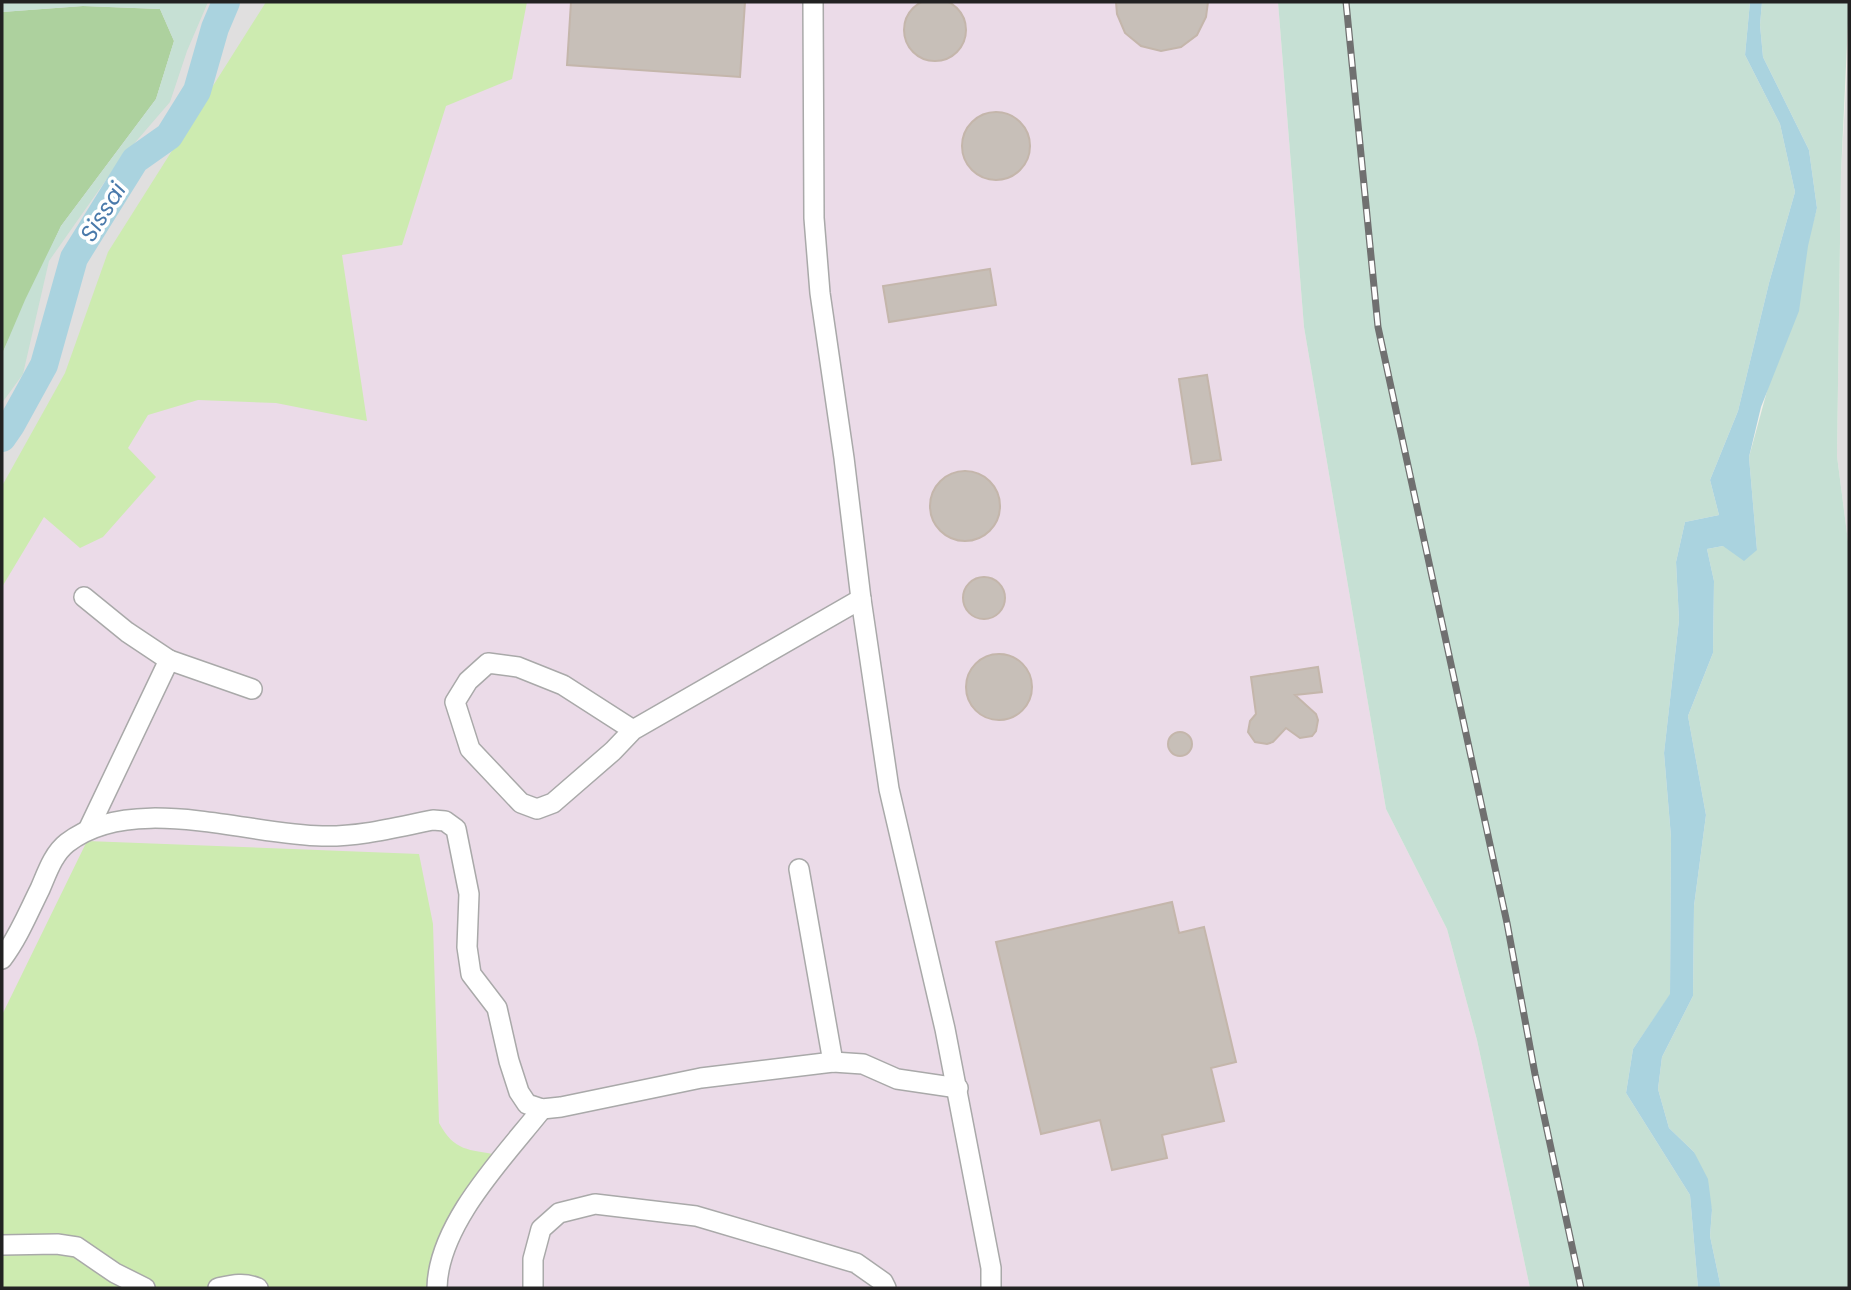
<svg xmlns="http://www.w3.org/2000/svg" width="1851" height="1290" font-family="Poppins,sans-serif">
  <rect width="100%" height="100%" fill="#f2efe9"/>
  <g fill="#e0dfdf">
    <polygon points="2,2 292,2 2,508"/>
    <polygon points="1849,35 1849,549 1837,456 1841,173"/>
  </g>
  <polygon fill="#ebdbe8" points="292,2 1278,2 1304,327 1386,809 1447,929 1477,1040 1530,1288 2,1288 2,508"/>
  <g fill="#cdebb0">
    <polygon points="266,2 527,2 512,79 446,106 402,245 342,255 367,421 276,403 198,400 148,415 128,448 156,477 103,537 80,548 44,517 2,587 2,486 65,373 108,252"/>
    <path d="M87 841 419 854 433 924 439 1123C455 1152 468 1149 498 1155L464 1199 429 1271 430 1288H2V1015Z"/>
  </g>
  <polygon fill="#add19e" points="83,6 160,9 174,41 156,99 61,226 2,354 2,12"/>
  <g fill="#c6e0d4">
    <polygon points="2,2 208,2 187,51 170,102 120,160 49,261 23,374 2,403 2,354 25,300 61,226 156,99 174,41 160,9 83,6 2,12"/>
    <polygon points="1278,2 1750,2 1745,55 1780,124 1795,192 1769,283 1738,411 1710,480 1719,515 1685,522 1676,562 1679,620 1664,753 1671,837 1670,995 1633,1049 1626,1093 1690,1195 1698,1288 1530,1288 1477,1040 1447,929 1386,809 1304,327"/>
    <polygon points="1762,2 1849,2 1841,173 1837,456 1849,549 1849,1288 1721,1288 1710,1236 1712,1210 1694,1152 1669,1128 1658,1089 1662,1057 1693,996 1694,906 1706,815 1688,716 1713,653 1714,581 1707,549 1723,546 1757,550 1749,457 1817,208 1809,150 1763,57 1760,25"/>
  </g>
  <polygon fill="#aad3df" points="1750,2 1762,2 1760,25 1763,57 1809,150 1817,208 1808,246 1799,311 1761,407 1749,457 1757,550 1744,561 1723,546 1707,549 1714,581 1713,653 1688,716 1706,815 1694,906 1693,996 1662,1057 1658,1089 1669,1128 1694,1152 1708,1179 1712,1210 1710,1236 1721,1288 1698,1288 1690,1195 1626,1093 1633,1049 1670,994 1671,837 1664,753 1679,620 1676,562 1685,522 1719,515 1710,480 1738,411 1769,283 1795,192 1780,124 1745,55"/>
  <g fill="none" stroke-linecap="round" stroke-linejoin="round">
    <polyline stroke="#aad3df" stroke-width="28" points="2,438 11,425 44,365 74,258 135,160 169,136 197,91 215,28 226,2"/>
  </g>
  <g fill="#c7bfb8" stroke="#c4b6ab" stroke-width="2">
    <circle cx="935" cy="30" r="31"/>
    <polygon points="571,2 745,2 740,77 567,65"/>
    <polygon points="1116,2 1208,2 1206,17 1197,35 1181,47 1161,51 1141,46 1125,33 1117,14"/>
    <circle cx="996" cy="146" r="34"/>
    <polygon points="990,269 996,305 889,322 883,286"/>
    <polygon points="1207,375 1221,460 1192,464 1179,379"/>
    <circle cx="965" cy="506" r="35"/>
    <circle cx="984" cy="598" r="21"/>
    <circle cx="999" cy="687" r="33"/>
    <polygon points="1318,667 1322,692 1295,695 1316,714 1318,720 1316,731 1312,736 1300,738 1286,728 1273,742 1267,744 1255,742 1248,732 1250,721 1256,714 1251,677"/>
    <circle cx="1180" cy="744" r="12"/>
    <polygon points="1172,902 1179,933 1204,927 1236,1062 1211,1068 1224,1121 1162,1135 1167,1158 1112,1170 1100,1120 1041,1134 996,942"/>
  </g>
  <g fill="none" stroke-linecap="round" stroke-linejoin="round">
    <g stroke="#a9a9a9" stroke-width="22">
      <g id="minor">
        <polyline points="813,2 814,218 820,293 844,458 861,599 889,789 945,1029 991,1268 991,1288"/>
        <polyline points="84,597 127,632 169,660 88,830"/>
        <polyline points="169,660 252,689"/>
        <polyline points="633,730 563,685 518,667 488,663 468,681 455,702 470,749 521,803 537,809 553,803 613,751 633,730 861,599"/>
        <polyline points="799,869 833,1062"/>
        <path d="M2 959C18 938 28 913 40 889 47 873 53 854 67 843 132 792 247 835 322 836 360 837 397 827 433 820L445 821 456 829 469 894 467 947 471 974 497 1008 509 1061 519 1092 527 1104 542 1109 561 1107 701 1078 833 1062 863 1064 897 1079 958 1088"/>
        <polyline points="2,1245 57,1244 77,1247 115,1273 145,1288"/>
        <path d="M218 1288C232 1285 244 1282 258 1288"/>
        <path d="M437 1288C438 1224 504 1157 542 1109"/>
        <polyline points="533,1288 533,1259 541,1229 559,1213 595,1204 696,1216 856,1263 883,1282 886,1288"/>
      </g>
    </g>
    <use href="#minor" stroke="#fff" stroke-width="19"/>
    <g stroke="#707070" stroke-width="7">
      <polyline id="rail" points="1346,2 1378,327 1507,923 1535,1074 1581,1288"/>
    </g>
    <use href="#rail" stroke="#fff" stroke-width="4.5" stroke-dasharray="13" stroke-linecap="butt"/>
  </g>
  <g text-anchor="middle" stroke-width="7" stroke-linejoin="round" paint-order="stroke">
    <g font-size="23" font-style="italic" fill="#4a7aab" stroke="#fff">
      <text transform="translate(103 212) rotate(-58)" y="8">Sissai</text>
    </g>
  </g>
  <rect width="1851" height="1290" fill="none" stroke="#222222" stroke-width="7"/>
</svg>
